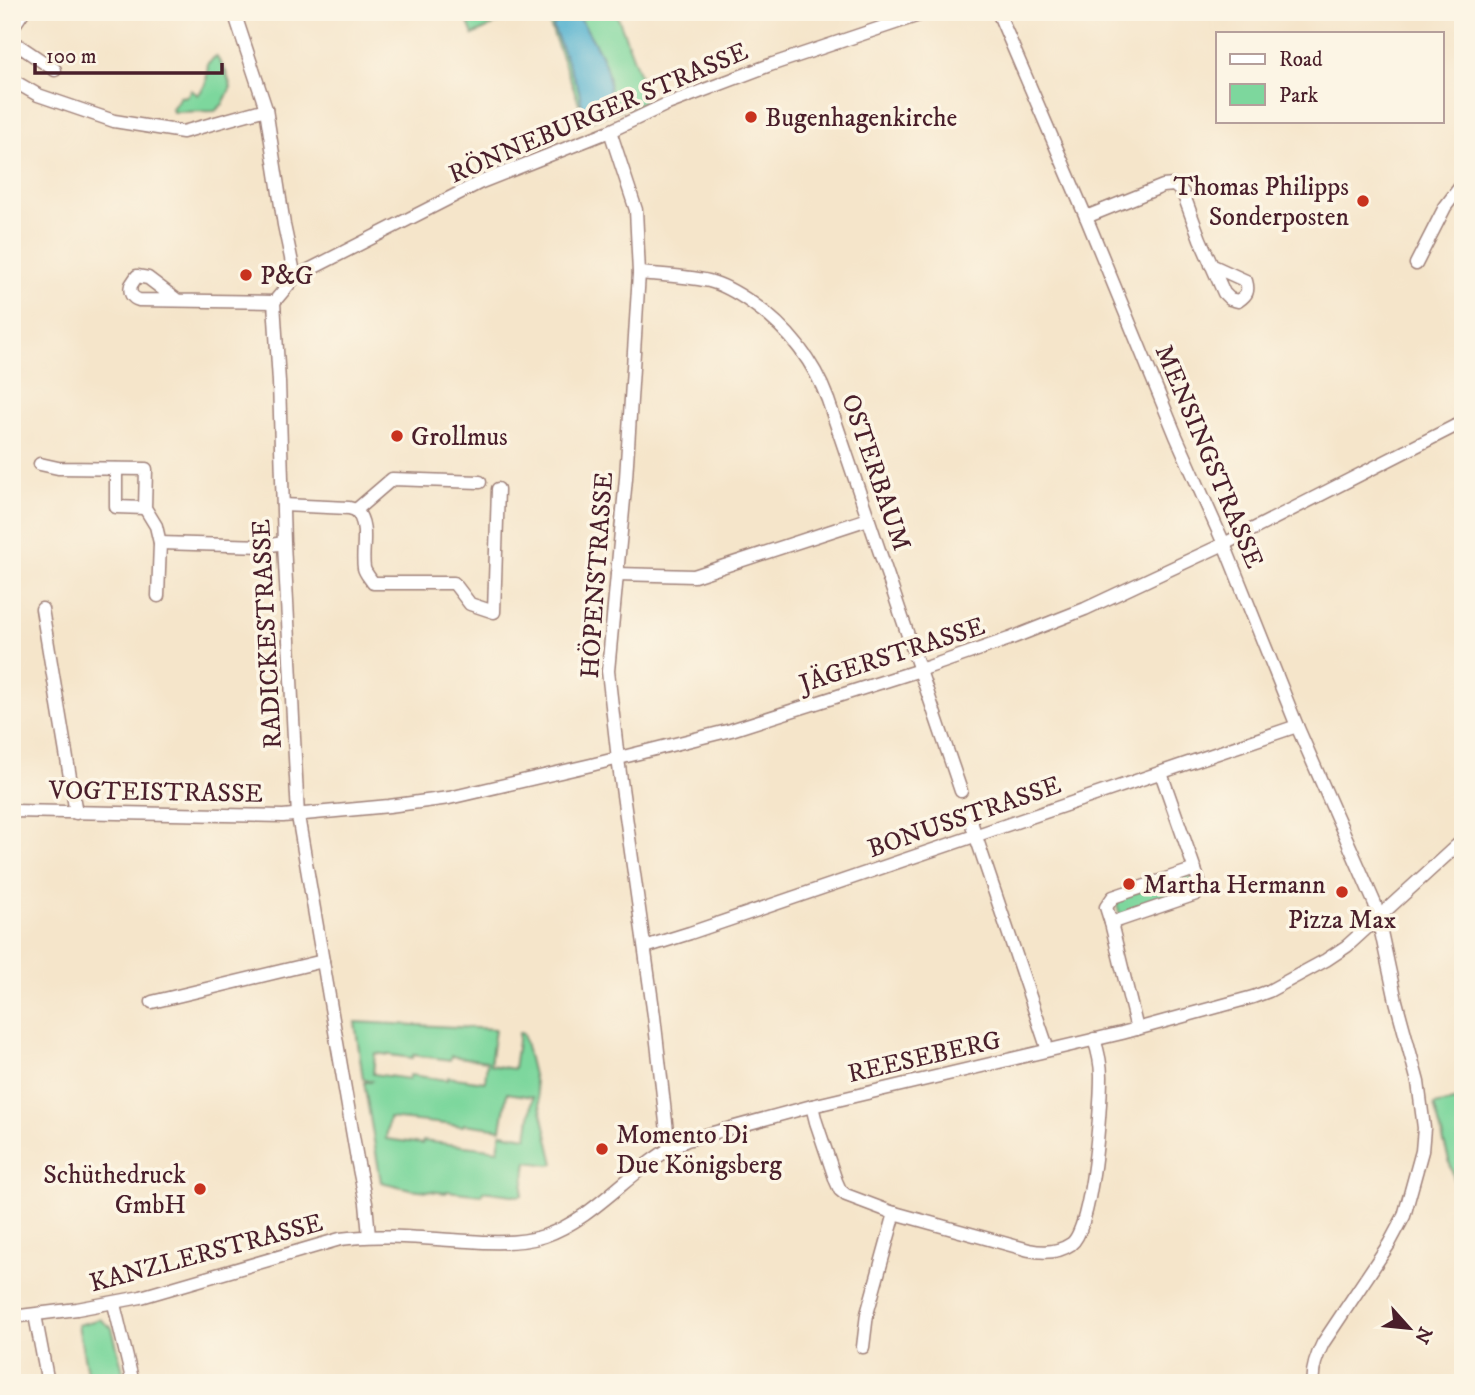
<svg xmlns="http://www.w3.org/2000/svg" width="1475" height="1395" font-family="'IM FELL DW Pica',serif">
  <rect width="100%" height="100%" fill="#fcf5e5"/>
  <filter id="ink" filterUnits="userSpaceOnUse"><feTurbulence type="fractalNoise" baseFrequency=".0143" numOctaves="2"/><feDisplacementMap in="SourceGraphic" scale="14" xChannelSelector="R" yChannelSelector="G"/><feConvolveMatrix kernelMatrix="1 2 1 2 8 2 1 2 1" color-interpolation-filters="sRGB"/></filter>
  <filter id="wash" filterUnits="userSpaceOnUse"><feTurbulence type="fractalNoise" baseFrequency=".00686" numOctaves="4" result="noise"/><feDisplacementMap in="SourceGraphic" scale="28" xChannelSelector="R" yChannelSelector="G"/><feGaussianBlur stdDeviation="1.57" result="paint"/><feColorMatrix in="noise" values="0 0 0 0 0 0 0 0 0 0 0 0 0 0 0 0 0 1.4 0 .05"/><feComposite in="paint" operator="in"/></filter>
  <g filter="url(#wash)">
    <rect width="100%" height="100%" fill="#f5e5ca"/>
    <g fill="#7dd79d" stroke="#647b64" stroke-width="2" fill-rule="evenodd">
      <polygon points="464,12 520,12 473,35"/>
      <polygon points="545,12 616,12 645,89 648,100 586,122"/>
      <polygon points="216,56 226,72 231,87 223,104 215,111 173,112 172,109 180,97 187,96 191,90 198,95 206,84 208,63"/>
      <polygon points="1190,874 1196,890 1120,915 1115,899"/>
      <path d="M355 1022 495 1029 490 1065 514 1069 519 1033H523L554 1164 550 1165 527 1162 522 1195 519 1196 483 1191 482 1195 447 1191 446 1193 410 1189 381 1182 364 1082H371L372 1081 363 1079ZM375 1053 413 1058V1055L450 1060 451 1056 487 1061 485 1082 448 1077 447 1080 410 1075 409 1079 373 1074ZM507 1093 533 1097 527 1137 501 1133 498 1150 423 1141 422 1144 386 1139 389 1118 463 1126 464 1124 501 1129Z"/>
      <polygon points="1463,1099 1463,1212 1434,1105"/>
      <polygon points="100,1319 112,1328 126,1383 89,1383 78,1325"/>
    </g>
    <path fill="#50b0cf" stroke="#4d687d" stroke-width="2" d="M569 14H574L580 18C594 43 617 73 607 102 605 107 605 109 600 111 599 112 590 112 589 112L582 107 579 90 553 27 557 20Z"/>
  </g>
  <g filter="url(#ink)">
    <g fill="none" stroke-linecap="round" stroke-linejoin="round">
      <g stroke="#a0827a" stroke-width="15">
        <g id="minor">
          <polyline points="234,12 266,109 284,225 295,277 274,302 279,382 284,543 298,816 357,1159 366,1203 369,1236"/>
          <path d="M998 12 1086 217 1176 436 1224 544 1297 726 1375 904 1396 1001 1418 1082 1424 1128 1422 1151 1404 1216 1389 1244 1323 1343C1317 1355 1311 1369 1313 1383"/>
          <polyline points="12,28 23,12"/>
          <polyline points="12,41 55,70"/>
          <polyline points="12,80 38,95 114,121 183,132 266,109"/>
          <polyline points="610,131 636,210 639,273 626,478 608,671 618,759 654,1016 669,1149"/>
          <path d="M1086 217 1163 186 1174 185 1183 193 1200 239 1224 293 1230 299 1238 301C1247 295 1249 291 1246 281L1211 265"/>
          <polyline points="1416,264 1445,207 1463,183"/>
          <path d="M639 273C661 275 686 276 709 281 725 285 739 294 752 303 788 328 813 360 828 400L961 791"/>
          <polyline points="295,277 479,183 610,131 665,105 770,65 928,12"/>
          <path d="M177 300 148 278 137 276 131 285C129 293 132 298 139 300L274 302"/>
          <polyline points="40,464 58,468 146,469 145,508 156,526 160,543 158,596"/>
          <polyline points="116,469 116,507 145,508"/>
          <path d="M480 482 392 479 356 510C370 526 361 549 364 568 365 573 370 578 373 583H454L470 604 494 612 498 489"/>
          <polyline points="283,505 349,508 356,510"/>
          <polyline points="160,543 264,546 284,543"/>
          <polyline points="617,574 694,576 868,519"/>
          <polyline points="42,609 76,813"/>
          <polyline points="967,810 1048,1050"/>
          <polyline points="12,811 283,816 389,806 449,798 591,765 731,730 920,670 1009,639 1085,609 1224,544 1463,422"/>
          <polyline points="1111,923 1196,894 1201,887 1161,773"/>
          <polyline points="645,947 690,933 1297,726"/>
          <polyline points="152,1002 323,961"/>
          <polyline points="1137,1029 1111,923 1106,907 1113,897 1195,869"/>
          <path d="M812 1106 816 1122 836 1181 840 1190 846 1195 891 1212 1029 1250C1043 1253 1058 1253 1071 1244 1093 1228 1101 1106 1101 1076 1101 1064 1098 1051 1094 1039"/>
          <polyline points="114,1304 133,1383"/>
          <polyline points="35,1315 48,1383"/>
          <path d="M12 1317 77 1309 141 1297 340 1239C382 1233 426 1239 469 1241 493 1243 521 1244 544 1236 599 1217 634 1163 687 1140L812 1106 1122 1033 1253 997 1269 991 1326 960 1347 946 1463 840"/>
          <polyline points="863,1347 867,1314 895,1213"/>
        </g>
      </g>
      <use href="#minor" stroke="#fff" stroke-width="12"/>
    </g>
  </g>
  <g fill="#c8321e" stroke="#fcf5e5" stroke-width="2.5">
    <circle cx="751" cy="117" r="7"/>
    <circle cx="1363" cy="201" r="7"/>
    <circle cx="246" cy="275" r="7"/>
    <circle cx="397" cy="436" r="7"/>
    <circle cx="1129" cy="884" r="7"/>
    <circle cx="1342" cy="892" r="7"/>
    <circle cx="602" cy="1149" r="7"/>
    <circle cx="200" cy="1189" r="7"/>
  </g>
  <g text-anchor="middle" stroke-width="7" stroke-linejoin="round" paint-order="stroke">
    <g font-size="26" fill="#4a1f2b" stroke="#fcf5e5">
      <text transform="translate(598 112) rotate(-23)" y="9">RÖNNEBURGER STRASSE</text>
      <text transform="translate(1210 456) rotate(67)" y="9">MENSINGSTRASSE</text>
      <text transform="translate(877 472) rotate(71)" y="9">OSTERBAUM</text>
      <text transform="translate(596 575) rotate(-86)" y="9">HÖPENSTRASSE</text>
      <text transform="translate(266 634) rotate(-93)" y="9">RADICKESTRASSE</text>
      <text transform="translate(892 654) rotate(-18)" y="9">JÄGERSTRASSE</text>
      <text transform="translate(156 791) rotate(1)" y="9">VOGTEISTRASSE</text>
      <text transform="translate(964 816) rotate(-19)" y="9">BONUSSTRASSE</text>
      <text transform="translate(924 1056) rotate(-13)" y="9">REESEBERG</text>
      <text transform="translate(206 1252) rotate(-15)" y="9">KANZLERSTRASSE</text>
    </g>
    <g font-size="26" fill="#4a1f2b" stroke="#fcf5e5" text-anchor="start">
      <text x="765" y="126">Bugenhagenkirche</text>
      <text x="1349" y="195" text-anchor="end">Thomas Philipps<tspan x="1349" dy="30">Sonderposten</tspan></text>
      <text x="260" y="284">P&amp;G</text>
      <text x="411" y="445">Grollmus</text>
      <text x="1143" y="893">Martha Hermann</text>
      <text x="1342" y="928" text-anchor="middle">Pizza Max</text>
      <text x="616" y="1143">Momento Di<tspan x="616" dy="30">Due Königsberg</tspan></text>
      <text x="186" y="1183" text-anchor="end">Schüthedruck<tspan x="186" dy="30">GmbH</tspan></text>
    </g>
  </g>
  <rect width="1475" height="1395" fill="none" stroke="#fcf5e5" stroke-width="42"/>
  <rect x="1216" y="32" width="228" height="91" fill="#fcf5e5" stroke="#b59f9b" stroke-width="2"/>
  <rect x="1230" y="54" width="35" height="10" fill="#ffffff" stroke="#b59f9b" stroke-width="2"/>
  <text x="1279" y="66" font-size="21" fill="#4a1f2b">Road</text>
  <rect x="1230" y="84" width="35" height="21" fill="#7dd79d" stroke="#b59f9b" stroke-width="2"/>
  <text x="1279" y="102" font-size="21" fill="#4a1f2b">Park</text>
  <g transform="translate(1409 1328) rotate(117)" stroke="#fcf5e5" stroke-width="5" paint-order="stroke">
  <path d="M0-5L12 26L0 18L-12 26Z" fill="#4a1f2b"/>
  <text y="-10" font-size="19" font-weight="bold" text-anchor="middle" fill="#4a1f2b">N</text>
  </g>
  <path d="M35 63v10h187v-10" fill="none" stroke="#4a1f2b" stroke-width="3.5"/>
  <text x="46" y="63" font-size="21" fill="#4a1f2b" stroke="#fcf5e5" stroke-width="5" paint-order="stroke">100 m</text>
</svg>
